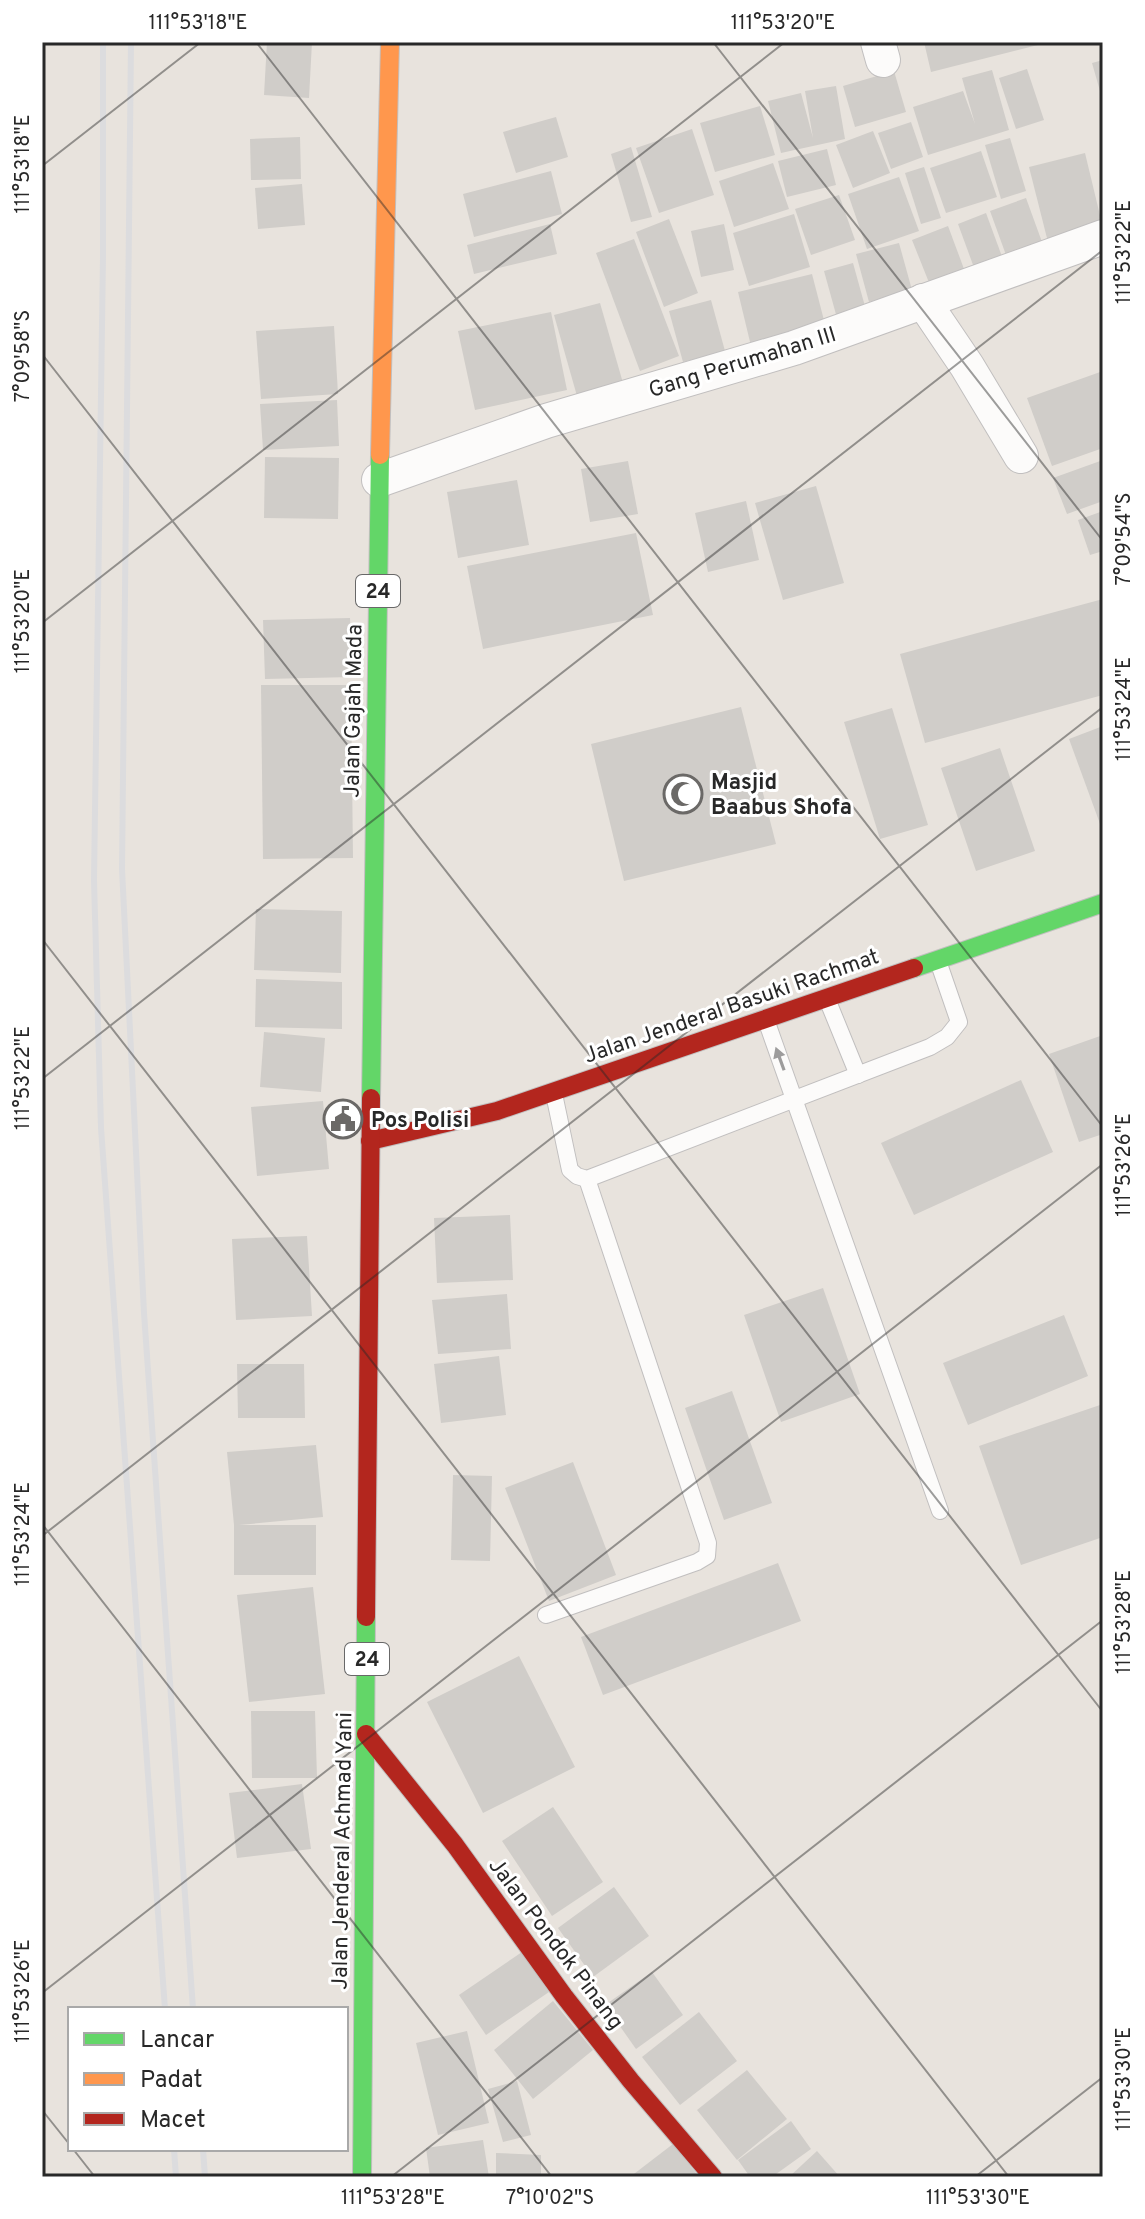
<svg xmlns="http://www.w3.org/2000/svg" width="1145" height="2219" font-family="Overpass,sans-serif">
  <rect width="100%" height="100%" fill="#e8e3dd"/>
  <g fill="#d0cdc9">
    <polygon points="267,42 312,42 309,98 264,95"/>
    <polygon points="924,42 1046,42 1046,43 931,72"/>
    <polygon points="1103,60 1103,97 1102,98 1092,63"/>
    <polygon points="1027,69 1044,120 1016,129 999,78"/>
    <polygon points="992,70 1009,130 928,155 913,107 963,91 975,124 962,78"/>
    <polygon points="894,71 906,112 855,127 843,86"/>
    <polygon points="836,86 845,139 781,153 768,101 801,93 813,138 805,91"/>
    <polygon points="760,106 775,155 715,172 700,123"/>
    <polygon points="556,117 568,157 516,173 503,132"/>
    <polygon points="911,122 923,157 891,169 878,133"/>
    <polygon points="692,129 714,195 659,213 636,148"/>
    <polygon points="873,131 890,173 853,188 836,145"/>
    <polygon points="300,137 301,179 251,180 250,139"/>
    <polygon points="1010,138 1026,191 1001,199 985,145"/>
    <polygon points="631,147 652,217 631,222 611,154"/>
    <polygon points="827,149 836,185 787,197 778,161"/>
    <polygon points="981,151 997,197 946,213 930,168"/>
    <polygon points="1085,153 1103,228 1049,246 1029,167"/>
    <polygon points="773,163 789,209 734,227 719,181"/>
    <polygon points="924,167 941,218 921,224 905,173"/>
    <polygon points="551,171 562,214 474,237 463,194"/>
    <polygon points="899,177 919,231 867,249 848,194"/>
    <polygon points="302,184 305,225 258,229 255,188"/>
    <polygon points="839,195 855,240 811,255 795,209"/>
    <polygon points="1026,198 1046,253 1010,266 990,211"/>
    <polygon points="986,213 1004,262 976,273 958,224"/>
    <polygon points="794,214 810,267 749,286 733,233"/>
    <polygon points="669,219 698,293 664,307 636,232"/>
    <polygon points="550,224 557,254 474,274 467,245"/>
    <polygon points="724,224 734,270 701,277 691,231"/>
    <polygon points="948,226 967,277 932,290 912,240"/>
    <polygon points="634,239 679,356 640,371 596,253"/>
    <polygon points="899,243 912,290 869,302 856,254"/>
    <polygon points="853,263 866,310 837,318 824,271"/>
    <polygon points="812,274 826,328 751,346 738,292"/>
    <polygon points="711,300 725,351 683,362 669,311"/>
    <polygon points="600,303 623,383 577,396 554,315"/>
    <polygon points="551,312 567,390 475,410 458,331"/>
    <polygon points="334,326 338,394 261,399 256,331"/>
    <polygon points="1103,371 1103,448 1052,466 1027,398"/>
    <polygon points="337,400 339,446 263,450 260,404"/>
    <polygon points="265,457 339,458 338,519 264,518"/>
    <polygon points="1103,460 1103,501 1067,514 1053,478"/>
    <polygon points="628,461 638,514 590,522 581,469"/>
    <polygon points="517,480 529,545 458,558 447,492"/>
    <polygon points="816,486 844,583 783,600 755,503"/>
    <polygon points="746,501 759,560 708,572 695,513"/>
    <polygon points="1103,511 1103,551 1090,555 1078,520"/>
    <polygon points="636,533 653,615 483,649 467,566"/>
    <polygon points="1103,599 1103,695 925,743 900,654"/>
    <polygon points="350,618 352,677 265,679 263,620"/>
    <polygon points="261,685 351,685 353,858 263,859"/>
    <polygon points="741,707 776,844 624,881 591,744"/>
    <polygon points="892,708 928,825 880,839 844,722"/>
    <polygon points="1103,726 1103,832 1069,739"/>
    <polygon points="1000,748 1035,851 976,871 941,768"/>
    <polygon points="256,909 342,911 341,973 254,970"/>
    <polygon points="256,979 342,982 342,1029 255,1027"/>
    <polygon points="264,1032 325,1038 321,1092 260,1087"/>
    <polygon points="1103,1035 1103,1134 1079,1142 1049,1054"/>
    <polygon points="1021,1080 1053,1152 914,1215 881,1143"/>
    <polygon points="323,1101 329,1169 257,1176 251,1107"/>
    <polygon points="510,1215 513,1280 437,1283 434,1218"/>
    <polygon points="307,1236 312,1316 236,1320 232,1239"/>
    <polygon points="823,1288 860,1394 781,1422 744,1315"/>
    <polygon points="507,1294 511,1349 438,1354 432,1300"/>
    <polygon points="1064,1315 1088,1376 968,1425 943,1363"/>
    <polygon points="499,1356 506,1415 441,1423 434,1364"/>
    <polygon points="237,1364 304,1364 305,1418 238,1418"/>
    <polygon points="732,1391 772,1503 724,1520 685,1408"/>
    <polygon points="1103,1404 1103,1537 1021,1565 979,1446"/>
    <polygon points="316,1445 323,1517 239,1525 316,1525 316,1575 234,1575 234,1525 227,1452"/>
    <polygon points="573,1462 616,1575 549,1601 505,1488"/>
    <polygon points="453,1475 492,1476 490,1561 451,1560"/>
    <polygon points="778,1563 801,1621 603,1695 581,1637"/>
    <polygon points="313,1587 325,1694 249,1702 237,1595"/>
    <polygon points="519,1656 575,1767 483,1813 427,1702"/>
    <polygon points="251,1711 315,1711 317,1778 252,1778"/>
    <polygon points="302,1784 311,1849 237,1858 229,1793"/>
    <polygon points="553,1807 603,1882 552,1916 502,1841"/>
    <polygon points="614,1887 649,1936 593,1977 558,1928"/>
    <polygon points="522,1952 549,1992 486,2035 459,1995"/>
    <polygon points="652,1972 683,2015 636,2049 605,2005"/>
    <polygon points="553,2001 593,2050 533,2099 494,2050"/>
    <polygon points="699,2012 737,2061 680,2105 642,2057"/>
    <polygon points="467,2031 489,2123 438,2135 416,2043"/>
    <polygon points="747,2070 787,2119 737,2160 697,2110"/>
    <polygon points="517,2081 531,2135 503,2142 488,2089"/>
    <polygon points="791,2121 811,2149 772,2177 750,2177 738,2160"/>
    <polygon points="483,2140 489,2177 430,2177 426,2148"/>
    <polygon points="673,2144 699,2177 630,2177"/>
    <polygon points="817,2151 840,2177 789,2177"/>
    <polygon points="496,2153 541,2155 541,2177 496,2177"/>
  </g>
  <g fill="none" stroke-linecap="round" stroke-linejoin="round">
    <g stroke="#c1bfbf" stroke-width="18">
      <g id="lane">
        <polyline points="827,999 858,1075"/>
        <polyline points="766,1020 940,1511"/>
        <polyline points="554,1094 570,1170 577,1176 587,1179 930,1047 947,1037 959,1022 938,961"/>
        <polyline points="546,1615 697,1562 707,1556 708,1543 587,1179"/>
      </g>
    </g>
    <g stroke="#c1bfbf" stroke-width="36">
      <g id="street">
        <polyline points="878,42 883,60"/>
        <polyline points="923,301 967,366 1021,456"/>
        <polyline points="379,480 546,421 794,348 1103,237"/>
      </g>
    </g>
    <g stroke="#c1bfbf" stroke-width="20">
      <g id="fast">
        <polyline points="914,968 1103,903"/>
        <polyline points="371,1098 380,455"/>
        <polyline points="362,2177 366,1617"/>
      </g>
    </g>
    <g stroke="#c1bfbf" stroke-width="20">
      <polyline id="slow" points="380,455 390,42"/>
    </g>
    <g stroke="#c1bfbf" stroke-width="20">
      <g id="jam">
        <polyline points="370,1141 497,1111 914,968"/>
        <polyline points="366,1617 371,1098"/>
        <polyline points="366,1734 455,1845 564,1996 631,2081 713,2177"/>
      </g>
    </g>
    <use href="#lane" stroke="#fcfbfa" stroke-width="16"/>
    <use href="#street" stroke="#fcfbfa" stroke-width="34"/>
    <use href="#fast" stroke="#63d668" stroke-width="18"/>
    <use href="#slow" stroke="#ff974d" stroke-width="18"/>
    <use href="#jam" stroke="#b3261e" stroke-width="18"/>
    <g stroke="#dcdcde" stroke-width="6">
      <polyline points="103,42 103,256 94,880 101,1128 165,2009"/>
      <polyline points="131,42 122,869 144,1313 193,2009"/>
      <polyline points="174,2149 176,2177"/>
      <polyline points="203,2149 205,2177"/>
    </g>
  </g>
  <defs><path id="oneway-solid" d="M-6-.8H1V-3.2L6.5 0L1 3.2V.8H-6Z" transform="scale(2)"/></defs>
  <use fill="#9d9c9c" href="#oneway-solid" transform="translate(780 1059) rotate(-110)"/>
  <path fill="none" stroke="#282828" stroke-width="2" stroke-opacity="0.45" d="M256 42 1103 1127M713 42 1103 541M42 166 201 42M42 354 1103 1712M42 623 785 42M42 939 1009 2177M42 1079 1103 250M42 1524 552 2177M42 1536 1103 707M42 1993 1103 1164M42 2110 70 2145M73 2149 95 2177M391 2177 1103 1620M975 2177 1103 2077"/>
  <defs>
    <g id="mosque-ring" transform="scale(2)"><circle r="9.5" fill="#fff" stroke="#6b6967" stroke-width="1.5"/><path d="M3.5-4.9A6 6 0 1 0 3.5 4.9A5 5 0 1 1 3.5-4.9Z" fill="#6b6967"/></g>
    <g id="civic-ring" transform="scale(2)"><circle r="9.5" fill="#fff" stroke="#6b6967" stroke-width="1.5"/><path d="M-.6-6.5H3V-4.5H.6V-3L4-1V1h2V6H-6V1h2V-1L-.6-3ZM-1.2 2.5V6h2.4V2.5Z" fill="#6b6967"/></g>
  </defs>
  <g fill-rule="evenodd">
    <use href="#mosque-ring" x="683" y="794"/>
    <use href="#civic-ring" x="343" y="1119"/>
  </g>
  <g text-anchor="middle" stroke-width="6" stroke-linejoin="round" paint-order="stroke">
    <g fill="#fff" stroke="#686868" stroke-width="2">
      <rect x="356" y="575" width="44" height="32" rx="6"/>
      <rect x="345" y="1643" width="44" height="32" rx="6"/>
    </g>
    <g font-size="20" font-weight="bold" fill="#282828">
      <text x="378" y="598">24</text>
      <text x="367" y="1666">24</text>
    </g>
    <g font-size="22" fill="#282828" stroke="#fff">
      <text transform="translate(742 361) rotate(-17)" y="8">Gang Perumahan III</text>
      <text transform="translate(352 711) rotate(-89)" y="8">Jalan Gajah Mada</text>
      <text transform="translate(731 1005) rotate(-19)" y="8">Jalan Jenderal Basuki Rachmat</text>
      <text transform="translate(341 1851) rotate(-89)" y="8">Jalan Jenderal Achmad Yani</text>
      <text transform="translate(557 1943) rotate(53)" y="8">Jalan Pondok Pinang</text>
    </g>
    <g font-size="22" font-weight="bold" fill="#282828" stroke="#fff" text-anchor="start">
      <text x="711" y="789">Masjid<tspan x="711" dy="25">Baabus Shofa</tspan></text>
      <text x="371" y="1127">Pos Polisi</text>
    </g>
  </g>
  <rect width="1145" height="2219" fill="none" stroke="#ffffff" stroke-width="88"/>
  <rect x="68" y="2007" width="280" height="144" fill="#ffffff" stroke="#a9a9a9" stroke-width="2"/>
  <rect x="84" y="2033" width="40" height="12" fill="#63d668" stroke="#a9a9a9" stroke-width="2"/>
  <text x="140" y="2047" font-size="24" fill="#282828">Lancar</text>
  <rect x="84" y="2073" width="40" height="12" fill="#ff974d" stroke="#a9a9a9" stroke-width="2"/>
  <text x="140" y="2087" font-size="24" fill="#282828">Padat</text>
  <rect x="84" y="2113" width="40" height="12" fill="#b3261e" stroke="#a9a9a9" stroke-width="2"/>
  <text x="140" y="2127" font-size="24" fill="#282828">Macet</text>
  <rect x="44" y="44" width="1057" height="2131" fill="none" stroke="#282828" stroke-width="3"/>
  <g font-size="20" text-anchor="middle" fill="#282828">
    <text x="198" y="29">111°53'18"E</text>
    <text x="783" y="29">111°53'20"E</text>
    <text transform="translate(22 164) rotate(-90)" y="7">111°53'18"E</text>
    <text transform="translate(1123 252) rotate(-90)" y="7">111°53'22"E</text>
    <text transform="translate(22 356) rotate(-90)" y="7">7°09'58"S</text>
    <text transform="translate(1123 539) rotate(-90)" y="7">7°09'54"S</text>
    <text transform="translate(22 621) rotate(-90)" y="7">111°53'20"E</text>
    <text transform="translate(1123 709) rotate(-90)" y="7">111°53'24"E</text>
    <text transform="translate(22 1078) rotate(-90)" y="7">111°53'22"E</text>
    <text transform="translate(1123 1165) rotate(-90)" y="7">111°53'26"E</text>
    <text transform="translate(22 1534) rotate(-90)" y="7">111°53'24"E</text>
    <text transform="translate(1123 1622) rotate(-90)" y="7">111°53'28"E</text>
    <text transform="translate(22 1991) rotate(-90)" y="7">111°53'26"E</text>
    <text transform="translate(1123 2079) rotate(-90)" y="7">111°53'30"E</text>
    <text x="393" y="2204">111°53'28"E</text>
    <text x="550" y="2204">7°10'02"S</text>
    <text x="978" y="2204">111°53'30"E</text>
  </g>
</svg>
